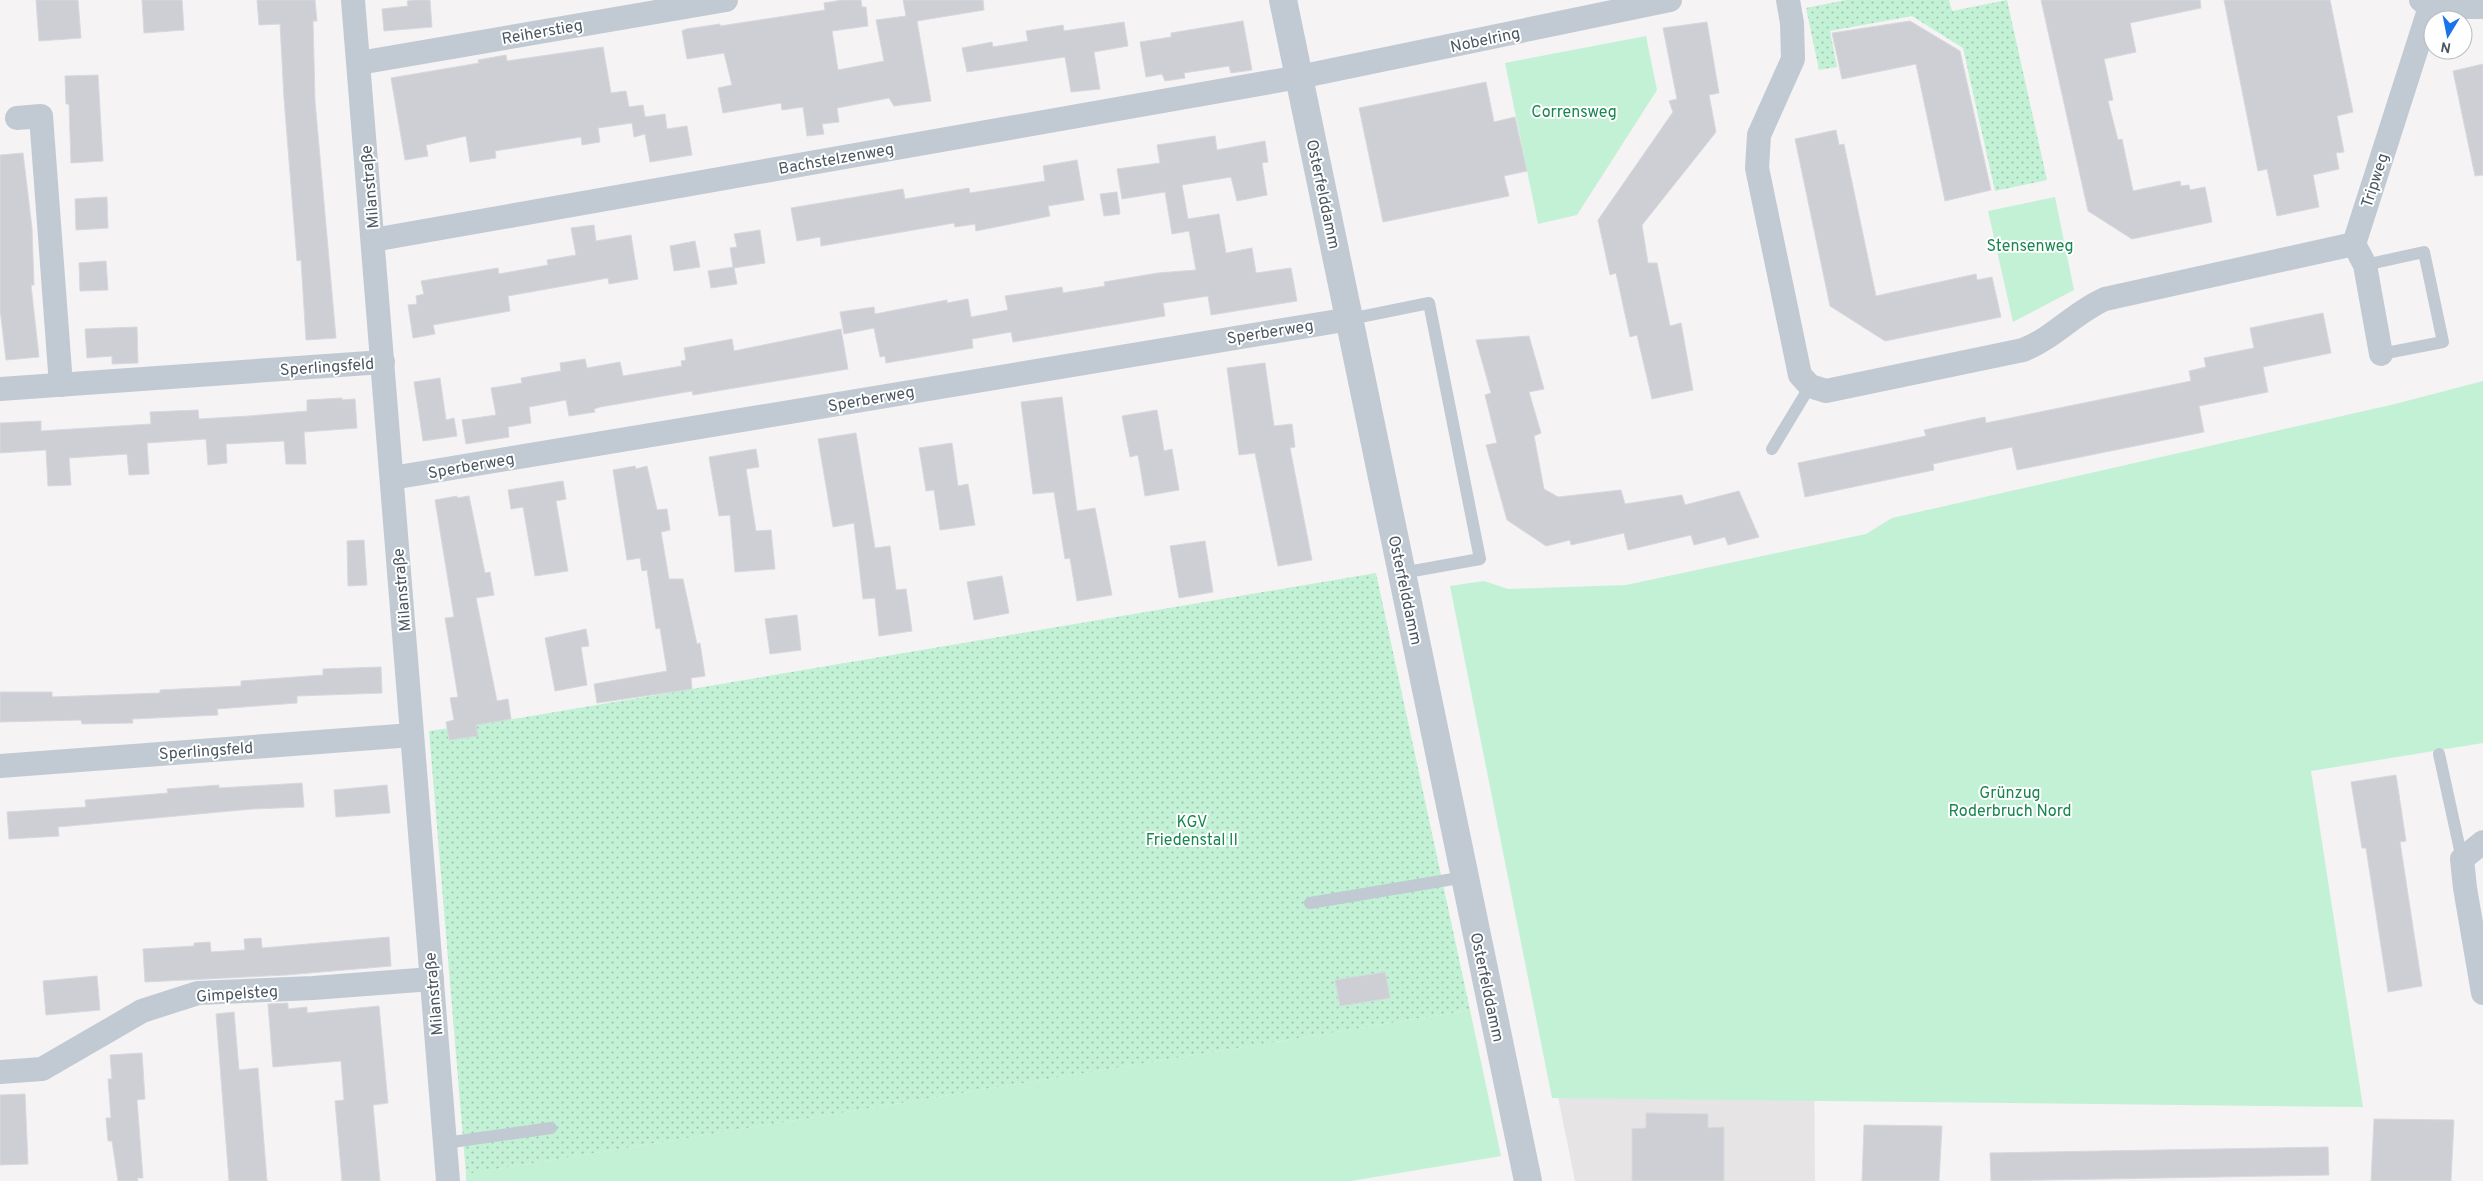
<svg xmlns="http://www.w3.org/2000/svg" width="2483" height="1181" font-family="Overpass,sans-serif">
  <defs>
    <pattern id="garden-dots" width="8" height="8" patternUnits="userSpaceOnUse" patternTransform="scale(1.25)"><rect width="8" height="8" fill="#c3f1d5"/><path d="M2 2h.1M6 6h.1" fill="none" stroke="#a0c6b0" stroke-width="1.8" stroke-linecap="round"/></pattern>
  </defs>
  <rect width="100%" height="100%" fill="#f5f3f3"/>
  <polygon fill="#e6e4e5" points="1814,1056 1815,1181 1575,1181 1553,1072"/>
  <g fill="#c3f1d5">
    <polygon points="1646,36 1657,90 1577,215 1538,224 1505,63"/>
    <polygon points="2055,197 2074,290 2013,322 1988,211"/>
    <polygon points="2483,381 2483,743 2311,771 2363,1107 1552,1098 1450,586 1484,581 1508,589 1626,585 1866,534 1892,518 2395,404"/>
    <polygon points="1470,1010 1501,1156 1351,1181 466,1181 466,1174"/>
  </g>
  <g fill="url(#garden-dots)">
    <polygon points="1846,0 1949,0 1952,11 2007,0 2047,180 1995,191 1963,48 1912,16 1830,31 1837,67 1819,70 1806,8"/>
    <polygon points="1376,573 1470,1010 466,1174 429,731 514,719"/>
  </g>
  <g fill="#cdcfd5" stroke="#d7d9de">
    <polygon points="36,0 78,0 81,38 39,41"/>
    <polygon points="142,0 182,0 184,30 144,33"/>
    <polygon points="257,0 315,0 317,21 313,21 315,101 336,338 306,340 301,260 297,261 284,98 280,24 259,25"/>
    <polygon points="416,0 430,0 432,27 384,31 382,9 408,6 407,1"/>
    <polygon points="842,0 861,0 862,7 866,7 868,26 832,31 838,70 884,61 876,20 906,16 903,0 983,0 984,10 917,21 931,101 894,106 889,98 837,108 839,122 822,124 824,134 807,136 803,107 782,110 781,103 775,104 723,113 718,88 732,85 724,53 687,59 682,31 686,29 720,24 720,26 825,10 824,3"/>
    <polygon points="2041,0 2200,0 2201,8 2130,23 2136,52 2104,59 2113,100 2108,101 2118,140 2122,139 2133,191 2180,181 2181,186 2189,185 2190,190 2205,187 2212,222 2132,239 2088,211"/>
    <polygon points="2224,0 2330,0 2353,112 2337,116 2344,152 2336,153 2339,169 2313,175 2319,207 2277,216 2267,169 2258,171"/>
    <polygon points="1243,21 1252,70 1231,73 1229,66 1184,73 1185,78 1165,81 1162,74 1146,77 1140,42 1171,37 1171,33"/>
    <polygon points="1910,21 1960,51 1991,190 1945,201 1916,64 1842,79 1832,33"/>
    <polygon points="1124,22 1128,46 1094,52 1100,89 1071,92 1065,57 967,72 962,48 992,42 993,47 1028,41 1026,31 1063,25 1064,31"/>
    <polygon points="1707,22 1719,93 1709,95 1716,132 1642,225 1648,263 1657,263 1670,326 1681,323 1693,390 1652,399 1637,335 1630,337 1616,273 1610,275 1598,220 1673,112 1669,101 1677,99 1663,28"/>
    <polygon points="603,47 611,93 626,91 629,107 643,105 645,117 665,114 667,129 687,126 692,155 650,162 645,134 634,137 632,123 598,128 600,142 582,145 581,137 495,151 496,158 470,162 466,136 426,145 428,156 405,160 391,78 479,63 478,60 506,55 507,61"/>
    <polygon points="2483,64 2483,175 2475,176 2453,71"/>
    <polygon points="98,75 103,161 71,163 69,104 66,104 65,76"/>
    <polygon points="1486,82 1494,122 1515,117 1527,171 1504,176 1509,196 1383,222 1359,108"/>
    <polygon points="1836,130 1839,145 1844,144 1876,296 1976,274 1977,280 1992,277 2001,317 1885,341 1830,306 1795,139"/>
    <polygon points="1215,136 1217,150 1265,141 1268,162 1262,163 1267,195 1237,201 1231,177 1182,185 1188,219 1219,214 1226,253 1252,248 1256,273 1291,268 1297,301 1211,315 1208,296 1163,303 1165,316 1013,342 1011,332 972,339 973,348 886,363 885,356 880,357 874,328 844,334 840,312 874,307 875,314 947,300 947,303 968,299 971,317 1008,310 1005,296 1062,287 1063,293 1105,286 1104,282 1158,273 1196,270 1189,231 1172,234 1165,192 1122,199 1117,169 1160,163 1157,145"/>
    <polygon points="23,153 32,228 34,285 31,285 39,357 6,360 0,309 0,155"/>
    <polygon points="1077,160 1084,200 1048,206 1050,216 976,231 975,224 955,227 954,223 821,246 820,237 797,241 791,208 903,189 905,199 969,188 970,193 1045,181 1043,166"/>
    <polygon points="1117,192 1120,214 1104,216 1100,194"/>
    <polygon points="107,197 108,228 76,230 75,199"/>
    <polygon points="594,225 596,241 631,235 638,279 609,284 608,278 508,296 510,311 433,325 435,334 413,338 408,305 417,304 416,296 424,294 421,281 498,268 499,274 548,265 547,260 576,255 571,228"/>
    <polygon points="760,230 765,263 734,268 737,284 711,288 708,271 733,267 730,248 737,247 734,234"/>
    <polygon points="695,241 700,267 674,271 670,246"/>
    <polygon points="106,261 108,290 80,291 79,263"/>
    <polygon points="2323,313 2331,353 2263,367 2268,392 2199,406 2204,432 2017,470 2012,447 1933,464 1934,470 1805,497 1798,463 1926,436 1924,430 1985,417 1986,423 2191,381 2189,371 2206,367 2204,358 2254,348 2250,328"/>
    <polygon points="137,327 138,363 112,364 112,356 87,358 85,329"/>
    <polygon points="841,329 848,369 693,395 692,391 652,398 600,407 594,409 595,412 569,416 566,400 529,407 531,423 508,427 509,437 466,444 462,420 496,415 491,388 522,383 521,378 561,371 560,363 585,359 587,368 620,362 623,376 682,366 681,361 686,360 684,348 732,339 734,351"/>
    <polygon points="1529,336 1544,389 1529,392 1541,433 1534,436 1544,489 1558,497 1621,490 1625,504 1682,495 1685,505 1739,491 1759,537 1728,545 1725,537 1694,545 1691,535 1628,550 1624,533 1571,545 1570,540 1546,546 1507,520 1486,445 1497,443 1485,395 1491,393 1476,340"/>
    <polygon points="1265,363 1274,426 1292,424 1295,447 1290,448 1312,560 1278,566 1255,453 1239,455 1227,368"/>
    <polygon points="440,378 446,420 454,418 457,436 423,441 414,382"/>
    <polygon points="1062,397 1077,511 1095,508 1112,595 1077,601 1070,558 1065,559 1054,492 1033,494 1021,402"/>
    <polygon points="342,398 342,400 355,399 357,428 304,432 306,464 286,464 284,441 226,444 227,463 208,465 206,439 147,443 149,474 129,475 127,454 69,458 71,485 48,486 46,450 0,453 0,423 41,421 41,431 151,424 150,412 198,410 199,419 249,416 307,411 307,400"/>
    <polygon points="1157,410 1164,451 1172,449 1179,490 1145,496 1138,455 1130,457 1122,416"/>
    <polygon points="856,433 875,548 890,546 896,590 906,589 912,631 879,636 875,598 863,599 854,523 833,527 818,439"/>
    <polygon points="952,443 958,486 968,484 975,525 940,530 934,490 926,491 919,448"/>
    <polygon points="756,449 759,467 746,469 756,531 771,530 775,569 735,572 730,515 719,516 709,457"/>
    <polygon points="635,466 636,469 647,466 657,510 667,509 670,530 661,532 669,579 683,579 697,644 700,643 705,676 691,678 692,689 597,703 594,684 667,671 660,628 656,629 647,570 642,571 640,558 627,560 613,470"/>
    <polygon points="563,481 566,499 556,501 568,571 535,576 523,507 511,509 508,490"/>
    <polygon points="457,496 457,498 469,496 485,573 490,572 494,595 476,598 497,701 508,699 511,719 476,725 478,736 449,740 446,722 454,720 450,698 458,697 445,618 454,617 435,500"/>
    <polygon points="364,540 367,585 348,586 347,541"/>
    <polygon points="1205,541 1213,592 1179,598 1170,546"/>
    <polygon points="1002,576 1009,613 974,620 967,582"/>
    <polygon points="797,615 801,650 770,654 765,619"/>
    <polygon points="586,629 589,646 581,647 587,685 555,691 545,638"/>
    <polygon points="381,667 382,693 297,696 297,703 217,709 218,715 132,719 133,723 82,724 81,720 0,722 0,692 52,692 52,697 160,693 160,690 241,686 241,681 323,675 323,669"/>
    <polygon points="2396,775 2406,841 2400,842 2422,986 2388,992 2366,848 2362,848 2351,782"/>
    <polygon points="302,783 304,807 252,809 58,827 59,836 9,839 7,812 86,807 85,800 168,793 167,789 219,785 219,788"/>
    <polygon points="387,785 390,813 336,817 334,790"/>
    <polygon points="389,937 391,966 286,975 145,982 143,949 194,946 194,943 210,942 211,952 245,950 244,939 261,938 262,948"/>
    <polygon points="1385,972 1390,998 1340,1006 1335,980"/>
    <polygon points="97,976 100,1010 46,1015 43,981"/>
    <polygon points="288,1003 288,1009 307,1007 307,1013 379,1006 388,1103 373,1105 380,1181 342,1181 335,1101 344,1100 341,1061 273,1067 268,1004"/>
    <polygon points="234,1012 239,1070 258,1068 267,1181 229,1181 216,1014"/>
    <polygon points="142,1053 145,1099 137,1100 143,1178 137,1178 138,1181 118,1181 112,1141 108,1141 106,1118 111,1118 108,1079 112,1079 110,1055"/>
    <polygon points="25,1094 28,1164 0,1165 0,1095"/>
    <polygon points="1646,1113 1708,1114 1708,1128 1724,1127 1724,1181 1632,1181 1632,1129 1646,1128"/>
    <polygon points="2374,1119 2454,1120 2451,1181 2371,1181"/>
    <polygon points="1864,1125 1942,1126 1939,1181 1862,1181"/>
    <polygon points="2328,1147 2329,1175 1991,1181 1990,1153"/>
  </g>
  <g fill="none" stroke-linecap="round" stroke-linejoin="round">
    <g stroke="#c1cad2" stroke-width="12">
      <polyline points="2365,265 2424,252 2443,342 2381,354"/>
      <polyline points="1350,319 1429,303 1480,559 1402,573"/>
      <polyline points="1772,449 1810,386"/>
      <polyline points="2439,754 2462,859"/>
      <polyline points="1310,903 1465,877"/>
      <polyline points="445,1143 551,1128"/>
    </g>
    <g stroke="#c1cad2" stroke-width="24">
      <polyline points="353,0 448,1181"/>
      <path d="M1788 0 1792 23 1793 59 1759 135 1757 168 1800 375 1810 386 1826 391 2023 350C2054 338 2075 312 2105 299L2354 244"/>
      <polyline points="2421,0 2430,7 2483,7"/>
      <polyline points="359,63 726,0"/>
      <polyline points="17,118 41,116 61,385"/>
      <polyline points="373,240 1299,77 1670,0"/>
      <polyline points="2381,354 2365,265 2354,244 2430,7"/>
      <polyline points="0,389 383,362"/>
      <polyline points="392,478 1350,319"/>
      <polyline points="0,766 412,735"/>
      <polyline points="2483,842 2462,859 2465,888 2483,993"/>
      <polyline points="0,1072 42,1069 142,1011 198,993 313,988 432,979"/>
    </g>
    <polyline stroke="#c1cad2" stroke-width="28" points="1283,0 1528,1181"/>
  </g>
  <g text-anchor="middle" stroke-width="4" stroke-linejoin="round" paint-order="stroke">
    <g font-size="16" fill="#4a5661" stroke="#fff">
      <text transform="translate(542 31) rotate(-10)" y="6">Reiherstieg</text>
      <text transform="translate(1485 39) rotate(-12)" y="6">Nobelring</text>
      <text transform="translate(836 158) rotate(-10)" y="6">Bachstelzenweg</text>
      <text transform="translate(2374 180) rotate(-72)" y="6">Tripweg</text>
      <text transform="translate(369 187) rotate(-95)" y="6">Milanstraße</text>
      <text transform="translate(1324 194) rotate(78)" y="6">Osterfelddamm</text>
      <text transform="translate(1270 331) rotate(-9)" y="6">Sperberweg</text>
      <text transform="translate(327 366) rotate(-4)" y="6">Sperlingsfeld</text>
      <text transform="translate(871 398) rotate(-10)" y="6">Sperberweg</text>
      <text transform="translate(471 465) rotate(-10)" y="6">Sperberweg</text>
      <text transform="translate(401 590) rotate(-95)" y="6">Milanstraße</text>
      <text transform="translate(1406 590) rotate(78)" y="6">Osterfelddamm</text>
      <text transform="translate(206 750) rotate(-4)" y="6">Sperlingsfeld</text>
      <text transform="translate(1488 987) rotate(78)" y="6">Osterfelddamm</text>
      <text transform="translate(237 993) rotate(-4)" y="6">Gimpelsteg</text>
      <text transform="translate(433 994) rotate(-95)" y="6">Milanstraße</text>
    </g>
    <g font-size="16" fill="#17864f" stroke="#fff">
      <text x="1574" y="117">Corrensweg</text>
      <text x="2030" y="251">Stensenweg</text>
      <text x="2010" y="798">Grünzug<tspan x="2010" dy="18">Roderbruch Nord</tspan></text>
      <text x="1192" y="827">KGV<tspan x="1192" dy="18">Friedenstal II</tspan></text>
    </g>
  </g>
  <g transform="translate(2448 35) rotate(190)"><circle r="24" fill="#ffffff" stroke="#b7bbc0"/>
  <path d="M0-4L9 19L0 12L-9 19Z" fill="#1a73e8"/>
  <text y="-8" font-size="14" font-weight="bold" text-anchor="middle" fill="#4a5661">N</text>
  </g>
</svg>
